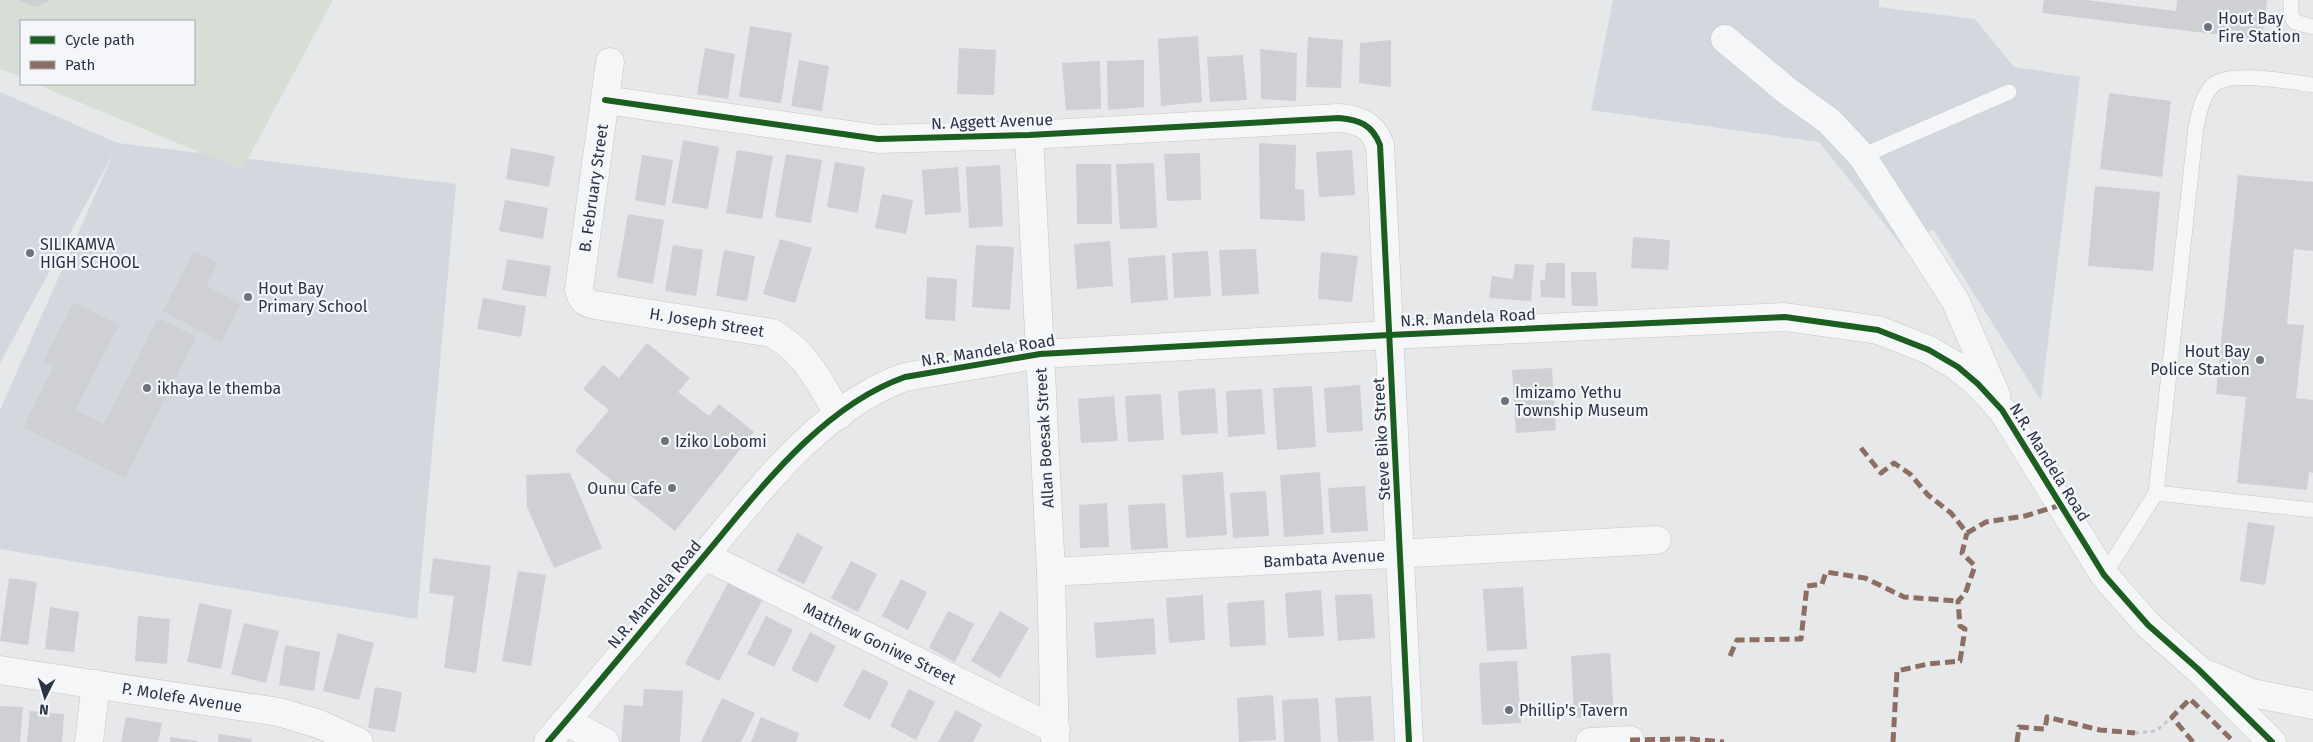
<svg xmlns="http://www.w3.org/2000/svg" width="2313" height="742" font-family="'Fira Sans',sans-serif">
  <rect width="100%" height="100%" fill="#e6e8ea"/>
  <g fill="#d4d7dd">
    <polygon points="1613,0 1879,0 1879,7 1975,19 2014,67 2080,77 2041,400 1933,229 1902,246 1819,142 1591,110"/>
    <polygon points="0,92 118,143 456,184 417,619 0,549 0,410 114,152 0,363"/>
  </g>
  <polygon fill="#d6ded6" points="0,0 333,0 242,170 36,84 194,84 194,21 21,21 21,77 0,69"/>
  <g fill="#ced0d3">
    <polygon points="19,0 51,0 35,7"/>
    <polygon points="2044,0 2086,0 2176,11 2177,0 2267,0 2262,40 2042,13"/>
    <polygon points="750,26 792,33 781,103 739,97"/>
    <polygon points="1198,36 1202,102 1161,106 1158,39"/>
    <polygon points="1308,37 1343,40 1341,88 1306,87"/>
    <polygon points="1391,40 1391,87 1359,83 1360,43"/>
    <polygon points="705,48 735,54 728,99 697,94"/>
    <polygon points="959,48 996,50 994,95 957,94"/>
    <polygon points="1260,49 1297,53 1296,101 1261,99"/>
    <polygon points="1243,55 1247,100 1210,102 1207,57"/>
    <polygon points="799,60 829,66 822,111 791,106"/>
    <polygon points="1144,60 1144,107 1108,110 1107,61"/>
    <polygon points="1100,61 1101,109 1066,110 1062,63"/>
    <polygon points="2109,93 2171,101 2162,177 2100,169"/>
    <polygon points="683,140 719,147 708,209 672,203"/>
    <polygon points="1259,143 1296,145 1295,189 1304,190 1305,221 1260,219"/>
    <polygon points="511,148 555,156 549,187 506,179"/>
    <polygon points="737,150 773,156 762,219 726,213"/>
    <polygon points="1352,150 1355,195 1319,197 1316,152"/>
    <polygon points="1200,153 1201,200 1167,201 1164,154"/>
    <polygon points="786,154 822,160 811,223 775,217"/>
    <polygon points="642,155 673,160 665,206 635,200"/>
    <polygon points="835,162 865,167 858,213 827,207"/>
    <polygon points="1154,163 1157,228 1120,229 1116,164"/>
    <polygon points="1076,164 1111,164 1112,224 1077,224"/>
    <polygon points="1000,165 1003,226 969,228 966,167"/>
    <polygon points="958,167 961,212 925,215 922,170"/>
    <polygon points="2238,175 2313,182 2313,251 2294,249 2287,324 2304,325 2296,398 2313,400 2313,473 2309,472 2307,490 2237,483 2246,397 2216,394"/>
    <polygon points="2095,186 2160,192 2153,271 2088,266"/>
    <polygon points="882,194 913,200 906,234 875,228"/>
    <polygon points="505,200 548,208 543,239 499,231"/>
    <polygon points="628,214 664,220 653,284 617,277"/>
    <polygon points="1633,237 1670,240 1668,270 1631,268"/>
    <polygon points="780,239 812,248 795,303 763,294"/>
    <polygon points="1110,241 1113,286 1077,289 1074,244"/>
    <polygon points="673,245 703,250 696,296 665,291"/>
    <polygon points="976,245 1014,247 1010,310 972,307"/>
    <polygon points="1256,249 1259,294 1222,296 1219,250"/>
    <polygon points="724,250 755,256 747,301 716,296"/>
    <polygon points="194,251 218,263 206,286 241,304 221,342 163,311"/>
    <polygon points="1208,251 1211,296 1174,298 1172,253"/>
    <polygon points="1321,252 1358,256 1352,302 1318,299"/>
    <polygon points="1165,255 1168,300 1131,303 1128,258"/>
    <polygon points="507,259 551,266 546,297 502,290"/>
    <polygon points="1546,263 1565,263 1565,298 1541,297 1540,280 1545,280"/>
    <polygon points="1515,264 1534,265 1531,301 1489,298 1492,276 1513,279"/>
    <polygon points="1571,272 1596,272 1598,306 1572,306"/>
    <polygon points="927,277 957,279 955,321 925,319"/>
    <polygon points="483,298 526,306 521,337 477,329"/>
    <polygon points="74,302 119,325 75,410 104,424 158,318 196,337 125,478 23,427 54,365 42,363"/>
    <polygon points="647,343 690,378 678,392 709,416 719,404 754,432 675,531 575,451 609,410 583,389 603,365 619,378"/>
    <polygon points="1552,368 1556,430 1516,433 1512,370"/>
    <polygon points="1360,385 1363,431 1327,433 1324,388"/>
    <polygon points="1312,386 1316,447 1277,450 1273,388"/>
    <polygon points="1215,388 1218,433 1181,435 1178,391"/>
    <polygon points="1262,389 1265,434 1228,437 1226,391"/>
    <polygon points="1161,394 1164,440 1128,442 1125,396"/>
    <polygon points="1114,396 1118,441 1081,443 1078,399"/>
    <polygon points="1223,472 1227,535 1186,538 1182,475"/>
    <polygon points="1320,472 1324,534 1284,537 1280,475"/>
    <polygon points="570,473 602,548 554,568 527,507 526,475"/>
    <polygon points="1365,486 1368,531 1331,533 1328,488"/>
    <polygon points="1266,491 1269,536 1233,538 1230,493"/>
    <polygon points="1107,503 1109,547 1080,548 1079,505"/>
    <polygon points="1165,503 1168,548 1131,550 1128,505"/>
    <polygon points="2248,522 2275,526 2265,585 2240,581"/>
    <polygon points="797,533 823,547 804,584 777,571"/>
    <polygon points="433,558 491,566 476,673 444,668 454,596 429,593"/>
    <polygon points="851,561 877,574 858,612 831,598"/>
    <polygon points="518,571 546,575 531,666 502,661"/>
    <polygon points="9,578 37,582 28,645 0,641"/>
    <polygon points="901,579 927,592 908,630 882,616"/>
    <polygon points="728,583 762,601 719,681 685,664"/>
    <polygon points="1523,587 1527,649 1487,651 1483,589"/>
    <polygon points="1321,590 1324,636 1288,638 1285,593"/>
    <polygon points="1372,594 1375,638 1338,641 1335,595"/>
    <polygon points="1203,595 1205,640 1169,643 1166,598"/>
    <polygon points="1264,600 1266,645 1230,647 1227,603"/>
    <polygon points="199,603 232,610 221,669 187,662"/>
    <polygon points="50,607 79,612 74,652 45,649"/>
    <polygon points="948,611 974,624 955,662 929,648"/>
    <polygon points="1000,611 1029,628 1000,678 971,661"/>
    <polygon points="138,616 170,619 167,664 135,661"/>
    <polygon points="766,616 793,630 774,667 747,654"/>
    <polygon points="1154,618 1156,654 1096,658 1094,623"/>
    <polygon points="244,623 279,631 266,683 231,674"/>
    <polygon points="810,632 836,646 817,683 791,670"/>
    <polygon points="338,633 374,643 359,700 323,691"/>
    <polygon points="285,645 320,652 314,691 279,685"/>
    <polygon points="1610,653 1614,715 1574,718 1571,656"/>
    <polygon points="1517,661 1521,723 1482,725 1479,663"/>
    <polygon points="863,669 889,682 870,720 843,706"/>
    <polygon points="375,687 402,692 395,732 368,728"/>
    <polygon points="644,689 683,691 680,742 621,742 624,705 643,706"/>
    <polygon points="909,689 935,702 916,740 890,726"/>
    <polygon points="1273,695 1276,740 1239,742 1237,698"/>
    <polygon points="1371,696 1374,741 1338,742 1335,698"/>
    <polygon points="722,698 755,713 741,742 701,742"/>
    <polygon points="1318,698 1321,742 1284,742 1282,700"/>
    <polygon points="0,706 23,707 20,742 0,742"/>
    <polygon points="956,710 982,724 973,742 938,742"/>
    <polygon points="30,711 64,714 62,742 27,742"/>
    <polygon points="126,717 162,723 158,742 121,742"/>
    <polygon points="761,717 799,733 796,742 751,742"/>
    <polygon points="219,734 252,739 251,742 218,742"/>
    <polygon points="170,737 198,741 198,742 170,742"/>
  </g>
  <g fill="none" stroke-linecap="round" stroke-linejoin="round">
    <g stroke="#c4c6c8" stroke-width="16">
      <g id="service">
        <polyline points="2291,0 2291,16 2295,22 2313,27"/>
        <polyline points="1862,156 2009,92"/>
        <path d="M2156 493 2196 127C2199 114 2202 95 2213 85 2230 70 2291 82 2313 85"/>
        <polyline points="2104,575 2156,493 2313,510"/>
      </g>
    </g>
    <g stroke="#c4c6c8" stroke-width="29">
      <g id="minor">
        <polyline points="1725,39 1786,90 1829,121 1862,156 1955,300 1996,395"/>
        <path d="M610 62 579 289C581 300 585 303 595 305L772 333C807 353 819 382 839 415"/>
        <path d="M605 100 878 139 1029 135 1339 118C1359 120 1372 124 1380 145L1409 742"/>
        <polyline points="1029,135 1051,572 1055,742"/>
        <polyline points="705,556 1056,730"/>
        <polyline points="1051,572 1657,540"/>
        <polyline points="0,670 279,712 319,724 359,742"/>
        <polyline points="2210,675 2252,693 2313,705"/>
        <polyline points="565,721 605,742"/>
        <polyline points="89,742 96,684"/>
        <path d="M548 742C597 685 646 626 694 568 753 499 817 408 905 377L1040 354 1389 335 1785 317 1878 330 1929 350 1958 367 1978 384 2002 410 2104 575 2148 625 2198 669 2272 742"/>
        <polyline points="1590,742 1630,740"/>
      </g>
    </g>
    <polyline stroke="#c5c6ca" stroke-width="3" stroke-dasharray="4 4" stroke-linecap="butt" points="2135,733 2156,731 2172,717"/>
    <use href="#service" stroke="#f5f6f7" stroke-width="15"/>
    <use href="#minor" stroke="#f5f6f7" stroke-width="28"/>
    <g stroke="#8d6e63" stroke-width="5" stroke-dasharray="10 5" stroke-linecap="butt">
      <polyline points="1861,448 1881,473 1894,463 1910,474 1928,495 1951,513 1967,533 1986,522 2025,516 2061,505"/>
      <polyline points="1730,656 1737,640 1801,639 1807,586 1822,584 1826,572 1865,578 1904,597 1958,601"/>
      <polyline points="1630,740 1690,739 1724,742"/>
      <polyline points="1893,742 1897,671 1928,664 1960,661 1965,629 1960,626 1958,601 1965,594 1975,566 1962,553 1967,533"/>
      <polyline points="2017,742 2019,727 2045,729 2047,717 2100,730 2135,733"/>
      <polyline points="2193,742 2172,717 2190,699 2234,742"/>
    </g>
    <g stroke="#f4f6f9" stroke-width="9">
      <g id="cycleway">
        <path d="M605 100 878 139 1029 135 1339 118C1359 120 1372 124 1380 145L1409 742"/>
        <path d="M548 742C597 685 646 626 694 568 753 499 817 408 905 377L1040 354 1389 335 1785 317 1878 330 1929 350 1958 367 1978 384 2002 410 2104 575 2148 625 2198 669 2272 742"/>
      </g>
    </g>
    <use href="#cycleway" stroke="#1b5e20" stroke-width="6"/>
  </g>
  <g fill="#6c737f" stroke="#f4f6f9" stroke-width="2">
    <circle cx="2208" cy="27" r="5"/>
    <circle cx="30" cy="253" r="5"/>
    <circle cx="248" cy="297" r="5"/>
    <circle cx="2260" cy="360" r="5"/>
    <circle cx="147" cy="388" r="5"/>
    <circle cx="1505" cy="401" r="5"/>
    <circle cx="665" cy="441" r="5"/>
    <circle cx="672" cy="488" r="5"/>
    <circle cx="1509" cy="710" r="5"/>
  </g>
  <g text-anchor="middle" stroke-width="4.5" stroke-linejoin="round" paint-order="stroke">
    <g font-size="16" fill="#2b3445" stroke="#f4f6f9" text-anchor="start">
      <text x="2218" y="24">Hout Bay<tspan x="2218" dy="18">Fire Station</tspan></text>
      <text x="40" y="250">SILIKAMVA<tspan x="40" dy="18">HIGH SCHOOL</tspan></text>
      <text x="258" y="294">Hout Bay<tspan x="258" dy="18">Primary School</tspan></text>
      <text x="2250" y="357" text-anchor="end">Hout Bay<tspan x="2250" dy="18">Police Station</tspan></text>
      <text x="157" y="394">ikhaya le themba</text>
      <text x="1515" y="398">Imizamo Yethu<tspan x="1515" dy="18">Township Museum</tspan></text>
      <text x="675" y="447">Iziko Lobomi</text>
      <text x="662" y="494" text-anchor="end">Ounu Cafe</text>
      <text x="1519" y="716">Phillip's Tavern</text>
    </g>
    <g font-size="16" fill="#2b3445" stroke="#f4f6f9">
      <text transform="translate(992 121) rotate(-2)" y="6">N. Aggett Avenue</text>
      <text transform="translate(593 188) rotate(-82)" y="6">B. February Street</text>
      <text transform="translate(1468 317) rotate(-3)" y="6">N.R. Mandela Road</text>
      <text transform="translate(707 322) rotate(9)" y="6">H. Joseph Street</text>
      <text transform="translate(988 350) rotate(-9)" y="6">N.R. Mandela Road</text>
      <text transform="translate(1044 438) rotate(-93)" y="6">Allan Boesak Street</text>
      <text transform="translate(1381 439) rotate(-93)" y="6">Steve Biko Street</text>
      <text transform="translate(2050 462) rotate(58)" y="6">N.R. Mandela Road</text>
      <text transform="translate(1324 558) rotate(-3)" y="6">Bambata Avenue</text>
      <text transform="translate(654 594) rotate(-50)" y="6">N.R. Mandela Road</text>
      <text transform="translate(880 643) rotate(26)" y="6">Matthew Goniwe Street</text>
      <text transform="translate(182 697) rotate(9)" y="6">P. Molefe Avenue</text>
    </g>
  </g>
  <rect x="20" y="20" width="175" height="65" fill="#f4f6f9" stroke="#a4a8b1"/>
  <rect x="30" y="36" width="25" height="8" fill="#1b5e20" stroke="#a4a8b1"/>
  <text x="65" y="45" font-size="15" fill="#2b3445">Cycle path</text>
  <rect x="30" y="61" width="25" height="8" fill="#8d6e63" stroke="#a4a8b1"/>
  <text x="65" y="70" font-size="15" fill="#2b3445">Path</text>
  <g transform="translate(45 697) rotate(185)" stroke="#f4f6f9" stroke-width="4" paint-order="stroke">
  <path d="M0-4L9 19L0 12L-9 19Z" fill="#2b3445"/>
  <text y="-8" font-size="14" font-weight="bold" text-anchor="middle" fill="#2b3445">N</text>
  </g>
</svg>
